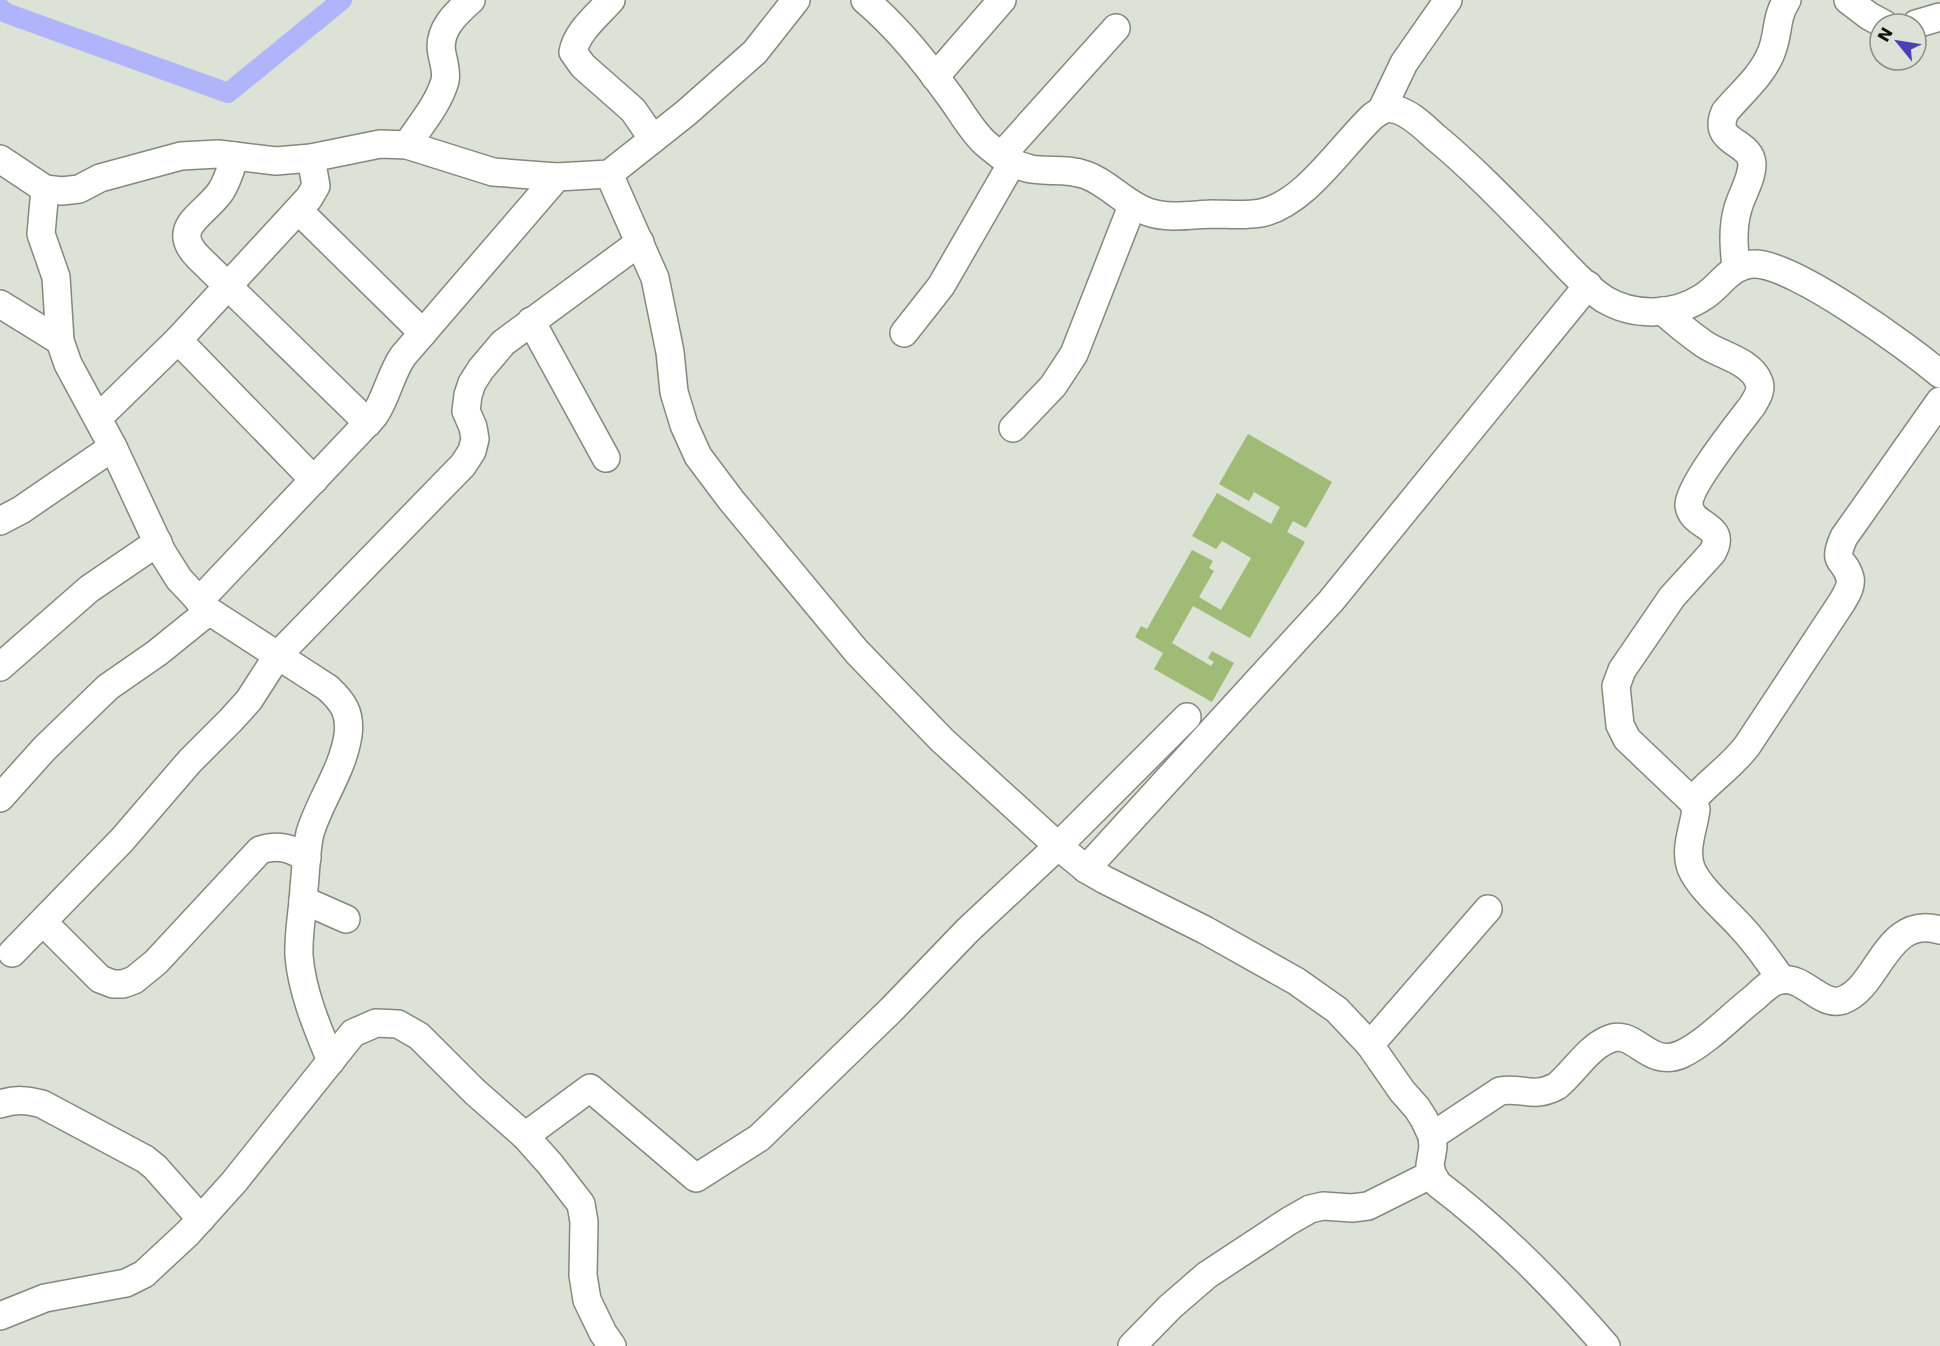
<svg xmlns="http://www.w3.org/2000/svg" width="1940" height="1346" font-family="'DejaVu Sans',sans-serif">
  <rect width="100%" height="100%" fill="#dde2d6"/>
  <g fill="none" stroke-linecap="round" stroke-linejoin="round">
    <polyline stroke="#b0b5fb" stroke-width="20" points="0,8 6,13 228,93 342,0"/>
  </g>
  <polygon fill="#9fbb75" points="1248,434 1332,482 1306,528 1293,521 1287,532 1305,542 1250,638 1193,606 1172,643 1211,666 1214,662 1208,658 1212,651 1234,663 1212,702 1154,669 1163,653 1135,637 1141,626 1147,629 1192,550 1213,561 1209,568 1214,571 1199,597 1221,610 1251,558 1222,541 1216,549 1192,536 1217,493 1271,524 1280,507 1254,492 1249,501 1219,484"/>
  <g fill="none" stroke-linecap="round" stroke-linejoin="round">
    <g stroke="#84897d" stroke-width="30">
      <g id="minor">
        <path d="M611 0C598 15 577 31 573 52L583 66 633 110 653 139"/>
        <path d="M865 0C898 28 924 61 949 95 961 111 971 130 985 143 999 155 1012 165 1031 169 1049 172 1068 168 1086 175 1109 183 1124 204 1148 212 1168 219 1190 215 1211 214 1228 214 1244 216 1261 213 1305 204 1341 146 1373 116 1379 112 1385 107 1393 109 1408 111 1423 126 1434 136 1474 169 1509 206 1545 243 1563 262 1582 284 1604 299 1634 317 1674 316 1703 297 1721 286 1730 264 1755 264 1794 264 1908 347 1940 374"/>
        <polyline points="1848,0 1869,16 1884,24"/>
        <polyline points="1916,24 1940,17"/>
        <polyline points="935,77 1002,0"/>
        <polyline points="1382,109 1404,63 1448,0"/>
        <path d="M407 145C420 125 438 105 445 81 447 71 444 64 442 54 437 31 455 14 471 0"/>
        <path d="M235 156C231 168 228 180 221 191 204 216 168 227 199 258L368 423"/>
        <polyline points="1001,156 1116,28"/>
        <polyline points="0,159 45,189 62,191 79,189 100,178 181,156 218,154 276,161 311,158 380,144 407,145 493,172 557,177 609,174 686,113 755,52 796,0"/>
        <path d="M609 174 655 278 670 352 674 392 684 425 698 456 731 500 857 652 942 740 1058 846 1086 869 1105 880 1205 930 1296 981 1337 1010 1370 1045 1402 1091 1417 1108 1424 1119 1432 1136 1433 1147 1430 1165 1432 1174 1438 1184C1500 1231 1555 1287 1606 1346"/>
        <path d="M45 189 41 234 56 277 60 341 68 364 113 447 162 552 179 579 209 611 328 688C343 702 351 713 348 735 343 770 320 800 310 833 306 850 306 870 304 888 303 910 298 933 299 956 302 992 317 1027 331 1061"/>
        <polyline points="299,211 423,333"/>
        <path d="M1736 268C1734 248 1732 228 1738 208 1742 194 1752 179 1752 164 1751 140 1711 144 1725 112 1740 94 1762 76 1771 53 1779 35 1775 18 1787 0"/>
        <polyline points="0,304 60,341"/>
        <path d="M1663 311C1676 323 1690 334 1704 344 1720 355 1750 361 1758 380 1763 389 1757 398 1752 406 1739 423 1688 487 1689 505 1691 528 1729 524 1712 553L1672 597 1622 670 1616 686 1620 725 1627 739 1692 801 1696 809C1694 828 1684 848 1691 868 1699 888 1728 912 1742 928 1757 944 1769 962 1782 980"/>
        <polyline points="531,321 606,458"/>
        <polyline points="904,333 941,286 1012,163"/>
        <polyline points="178,340 314,480"/>
        <polyline points="98,418 178,340 309,198 316,186 311,158"/>
        <polyline points="1013,428 1053,386 1074,354 1132,206"/>
        <polyline points="0,521 21,510 113,447"/>
        <path d="M199 601 374 416C387 397 390 375 403 356L557 177"/>
        <polyline points="0,667 89,589 158,542"/>
        <polyline points="0,798 44,749 108,687 157,653 209,611"/>
        <path d="M1692 801C1709 781 1731 767 1747 746L1842 602C1846 595 1852 586 1850 578 1845 557 1831 566 1844 537L1940 401"/>
        <polyline points="1086,869 1331,601 1588,285"/>
        <polyline points="303,900 346,919"/>
        <path d="M43 922 100 979 113 984H123L134 980 156 962 260 850C279 844 290 848 307 858"/>
        <polyline points="12,953 122,840 190,761 231,720 249,700 278,655 463,465 472,451 475,439 473,427 466,411 468,395 472,383 481,369 503,343 640,242"/>
        <polyline points="1370,1045 1488,909"/>
        <path d="M0 1104C15 1099 27 1100 42 1104L145 1159 155 1167 201 1219"/>
        <polyline points="525,1136 590,1088 696,1178 759,1138 891,1010 968,930 1058,846 1187,717"/>
        <path d="M1432 1136 1500 1091C1522 1087 1533 1099 1557 1086 1574 1072 1587 1049 1607 1040 1635 1026 1647 1070 1682 1054 1707 1042 1732 1015 1754 998 1762 991 1770 982 1780 980 1804 975 1821 1008 1843 1000 1879 987 1886 914 1940 930"/>
        <polyline points="0,1316 45,1298 126,1283 144,1274 188,1233 234,1182 353,1033 376,1023 398,1024 419,1036 475,1092 525,1136 550,1164 581,1204 584,1222 583,1275 587,1300 603,1333 612,1346"/>
        <polyline points="1132,1346 1170,1307 1207,1275 1289,1221 1310,1209 1323,1206 1352,1208 1368,1206 1432,1174"/>
      </g>
    </g>
    <use href="#minor" stroke="#fff" stroke-width="27"/>
  </g>
  <g transform="translate(1898 42) rotate(300)"><circle r="28" fill="#dde2d6" stroke="#8a8e85" stroke-width="1.5"/>
  <path d="M0-4.5L10 22L0 15L-10 22Z" fill="#4b40b7"/>
  <text y="-9" font-size="16" font-weight="bold" text-anchor="middle" fill="#0e100c">N</text>
  </g>
</svg>
